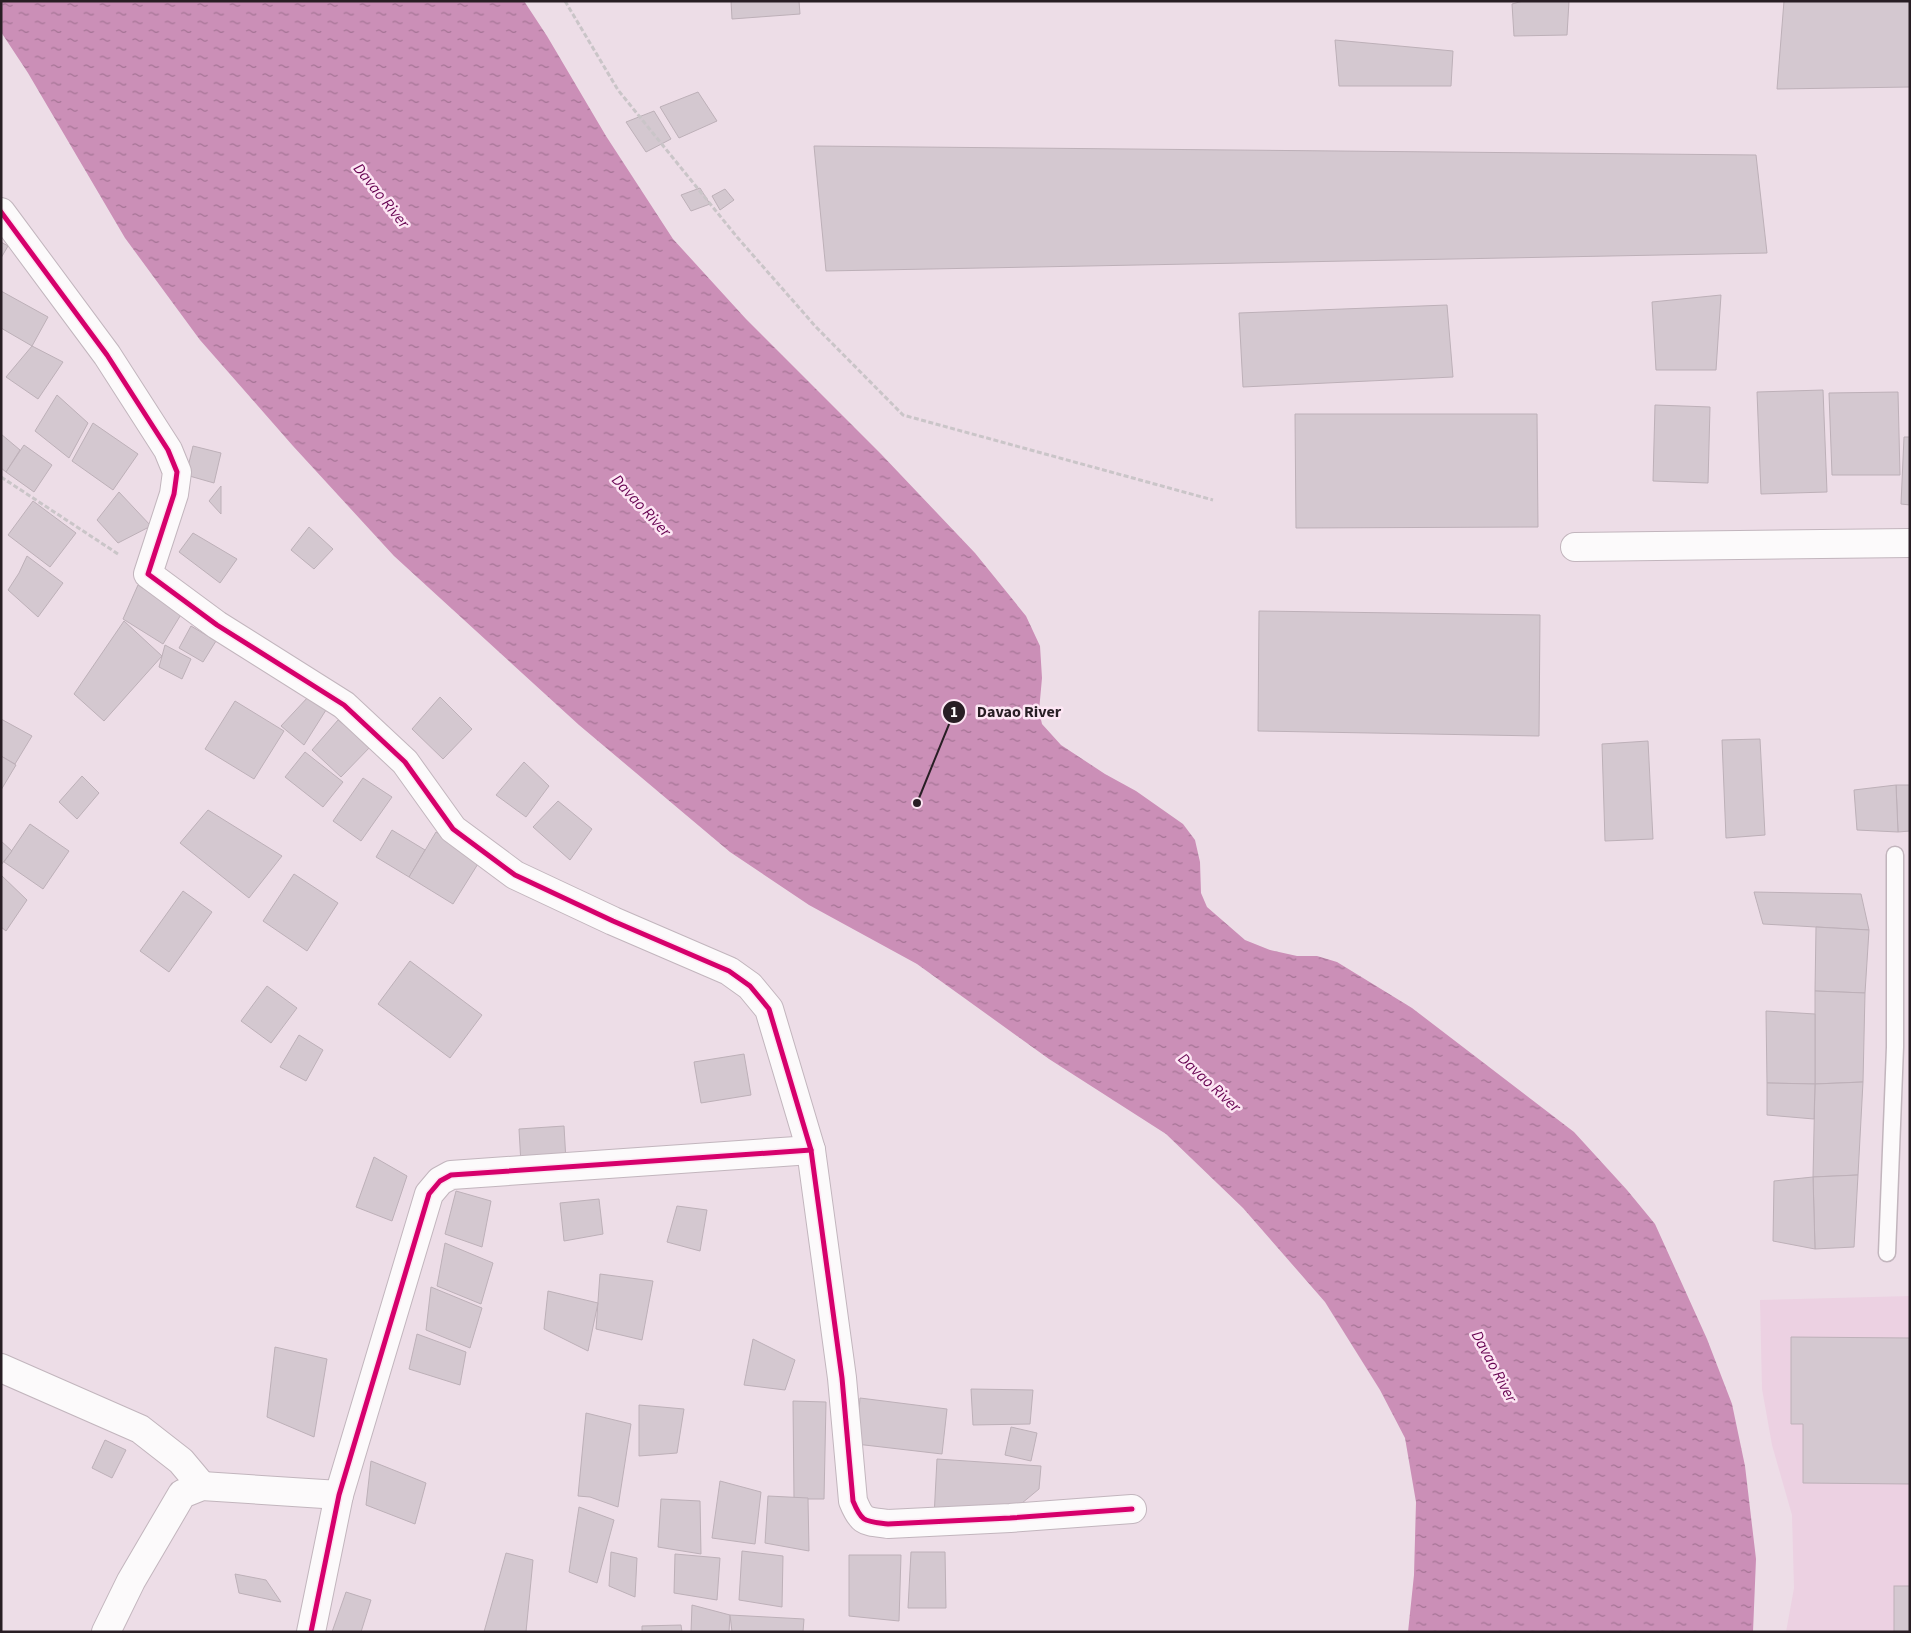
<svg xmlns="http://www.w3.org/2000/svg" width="1911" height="1633" font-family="'Source Sans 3',sans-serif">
  <defs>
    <pattern id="water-ripples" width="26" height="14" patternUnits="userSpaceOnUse" patternTransform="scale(1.25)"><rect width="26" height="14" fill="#cb8fb7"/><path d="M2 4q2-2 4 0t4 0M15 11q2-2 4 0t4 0" fill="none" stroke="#a57495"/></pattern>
  </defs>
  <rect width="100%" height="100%" fill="#eddde7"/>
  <polygon fill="#ecd1e2" points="1910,1296 1910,1632 1786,1632 1794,1588 1792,1515 1772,1445 1762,1389 1760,1300"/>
  <polygon fill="url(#water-ripples)" points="1,1 524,1 547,36 606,136 673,239 746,319 881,454 975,553 1026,616 1040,646 1042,678 1039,711 1042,724 1061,745 1105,774 1136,791 1183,824 1195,840 1200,862 1201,893 1207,907 1245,940 1270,950 1297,956 1317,956 1337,962 1412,1008 1574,1132 1627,1190 1655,1224 1707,1339 1732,1404 1745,1466 1756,1559 1753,1632 1408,1632 1414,1575 1416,1502 1405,1438 1380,1390 1325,1302 1243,1208 1166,1134 1049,1059 917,964 809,905 730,852 579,725 394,556 293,446 200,340 125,238 28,73 1,32"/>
  <g fill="#d4c8d0" stroke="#bdb0b8">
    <polygon points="731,1 799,1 800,14 732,19"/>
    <polygon points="1523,1 1569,1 1567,35 1514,36 1512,4"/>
    <polygon points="1784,1 1910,1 1910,87 1777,89"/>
    <polygon points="1335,40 1453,51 1451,86 1339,86"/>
    <polygon points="698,92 717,121 679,138 660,107"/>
    <polygon points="654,111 671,139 646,152 626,122"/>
    <polygon points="814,146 1756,155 1767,253 826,271"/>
    <polygon points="700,188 710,204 691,211 681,195"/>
    <polygon points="725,189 734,200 720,210 712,196"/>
    <polygon points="1,242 8,246 1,258"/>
    <polygon points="1,291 48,317 32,346 1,328"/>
    <polygon points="1721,295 1716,370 1656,370 1652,302"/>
    <polygon points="1447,305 1453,377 1243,387 1239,313"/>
    <polygon points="32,346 63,362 38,399 6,377"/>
    <polygon points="1823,390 1827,492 1761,494 1757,392"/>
    <polygon points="1898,392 1900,475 1832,475 1829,393"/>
    <polygon points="57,395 88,423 69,458 35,431"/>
    <polygon points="1655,405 1710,407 1708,483 1653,481"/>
    <polygon points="1295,414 1537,414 1538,527 1296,528"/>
    <polygon points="93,423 138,454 113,490 72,461"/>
    <polygon points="1,434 20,450 6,472 1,468"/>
    <polygon points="1904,437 1910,437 1910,505 1901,504"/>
    <polygon points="24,445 52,465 34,492 6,472"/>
    <polygon points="193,446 221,453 214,483 186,475"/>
    <polygon points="221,486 221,514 209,501"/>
    <polygon points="119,492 151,526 118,543 97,520"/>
    <polygon points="33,501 76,533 50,567 8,535"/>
    <polygon points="309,527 333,549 314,569 291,550"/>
    <polygon points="193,533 237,559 220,583 179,552"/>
    <polygon points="27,556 63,583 38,617 8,590 19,573"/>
    <polygon points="138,585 182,613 163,644 123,619"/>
    <polygon points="1259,611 1540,615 1539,736 1258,731"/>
    <polygon points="124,621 162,656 104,721 74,694"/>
    <polygon points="191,626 216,641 203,662 179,648"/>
    <polygon points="165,645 191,659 182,679 159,667"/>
    <polygon points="309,696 326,710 304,745 281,726"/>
    <polygon points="440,697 472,729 443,759 412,729"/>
    <polygon points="235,701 284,731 254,779 205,749"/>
    <polygon points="1,719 32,736 15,764 1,756"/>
    <polygon points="338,720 371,746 341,777 312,750"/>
    <polygon points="1760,739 1765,835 1726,838 1722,740"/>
    <polygon points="1648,741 1653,839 1605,841 1602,744"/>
    <polygon points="305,752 343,782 323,807 285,777"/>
    <polygon points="1,756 16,765 1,790"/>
    <polygon points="524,762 549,786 526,817 496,795"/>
    <polygon points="82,776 99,793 77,819 59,802"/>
    <polygon points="363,778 392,797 361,841 333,821"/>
    <polygon points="1896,785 1910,785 1910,831 1898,832"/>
    <polygon points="1896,785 1898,832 1857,830 1854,790"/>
    <polygon points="558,801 592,829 570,860 533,827"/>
    <polygon points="208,810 282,856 249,898 180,843"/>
    <polygon points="30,824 69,851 43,889 4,862"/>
    <polygon points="392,830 425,850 409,877 376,857"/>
    <polygon points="436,832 481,859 453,904 409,877"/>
    <polygon points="1,841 12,851 1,865"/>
    <polygon points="294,874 338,903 307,951 263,921"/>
    <polygon points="1,875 27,900 6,931 1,927"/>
    <polygon points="183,891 212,912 169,972 140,951"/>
    <polygon points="1754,892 1861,894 1869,930 1763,924"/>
    <polygon points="1816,927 1869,930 1865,993 1815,991"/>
    <polygon points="410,961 482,1015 450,1058 378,1004"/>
    <polygon points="267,986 297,1008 271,1043 241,1021"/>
    <polygon points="1815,991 1865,993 1863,1082 1815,1084"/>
    <polygon points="1766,1011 1815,1014 1815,1084 1767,1083"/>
    <polygon points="299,1035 323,1050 306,1081 280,1067"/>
    <polygon points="744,1054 751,1095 701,1103 694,1062"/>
    <polygon points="1863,1082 1858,1175 1813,1177 1815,1084"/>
    <polygon points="1767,1083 1815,1084 1814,1119 1767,1115"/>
    <polygon points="564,1126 566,1161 521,1164 519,1129"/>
    <polygon points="374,1157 407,1176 392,1221 356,1207"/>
    <polygon points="1858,1175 1854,1247 1815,1249 1813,1177"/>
    <polygon points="1813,1177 1815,1249 1773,1241 1774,1181"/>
    <polygon points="456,1191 491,1201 482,1247 445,1234"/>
    <polygon points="599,1199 603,1234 564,1241 560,1203"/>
    <polygon points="677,1206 707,1210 700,1251 667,1242"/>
    <polygon points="445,1243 493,1263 481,1304 437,1286"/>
    <polygon points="600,1274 653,1281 642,1340 596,1329"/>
    <polygon points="431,1287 482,1308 470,1348 426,1330"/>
    <polygon points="548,1291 598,1303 588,1351 544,1329"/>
    <polygon points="417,1334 466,1352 460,1385 409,1369"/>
    <polygon points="1791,1337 1910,1338 1910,1484 1803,1483 1803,1424 1791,1424"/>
    <polygon points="753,1339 795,1360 785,1390 744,1385"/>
    <polygon points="275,1347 327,1359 314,1437 267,1417"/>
    <polygon points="971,1389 1033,1390 1030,1424 973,1425"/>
    <polygon points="860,1398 947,1409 942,1454 856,1444"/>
    <polygon points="793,1401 826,1402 824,1499 794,1499"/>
    <polygon points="639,1405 684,1409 677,1453 639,1456"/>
    <polygon points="586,1413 631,1424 618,1507 590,1497 578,1496"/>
    <polygon points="1011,1427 1037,1433 1031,1461 1005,1455"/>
    <polygon points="105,1440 126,1450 112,1478 92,1468"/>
    <polygon points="937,1459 1041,1466 1039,1489 1004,1518 934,1517"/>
    <polygon points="371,1461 426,1483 415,1524 366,1505"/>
    <polygon points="720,1481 761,1492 755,1544 712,1538"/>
    <polygon points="768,1496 808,1498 809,1551 765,1543"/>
    <polygon points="661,1499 700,1501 701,1554 658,1547"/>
    <polygon points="579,1507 614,1520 597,1583 569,1572"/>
    <polygon points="742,1551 783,1556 782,1607 739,1600"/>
    <polygon points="611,1552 637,1558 635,1597 609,1586"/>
    <polygon points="911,1552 945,1552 946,1608 908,1608"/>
    <polygon points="506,1553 533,1560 526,1632 484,1632"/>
    <polygon points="675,1554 720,1558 717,1600 674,1593"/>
    <polygon points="849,1555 901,1555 899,1621 849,1616"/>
    <polygon points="235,1574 266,1580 281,1602 239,1593"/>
    <rect x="1894" y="1586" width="16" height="46"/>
    <polygon points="346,1592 371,1600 361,1632 332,1632"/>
    <polygon points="692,1605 730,1615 729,1632 691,1632"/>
    <polygon points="730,1615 804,1619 803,1632 732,1632"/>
    <polygon points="681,1625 682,1632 642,1632 642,1626"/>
  </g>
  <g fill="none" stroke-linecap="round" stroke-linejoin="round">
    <g stroke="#c2b5bd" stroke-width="19">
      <polyline id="service" points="1887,1253 1895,1047 1895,855"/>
    </g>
    <g stroke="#c2b5bd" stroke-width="30">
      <g id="minor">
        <path d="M1 212 107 355 168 450 177 472 174 494 148 574 217 625 344 705 405 762 453 829 515 875 613 921 729 971 750 986 769 1009 811 1150 842 1378 853 1501C862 1523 865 1521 888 1524L1010 1518 1132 1509"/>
        <polyline points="1575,547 1910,543"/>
        <polyline points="1,1368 140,1429 181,1461 202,1486"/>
        <polyline points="106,1632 131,1581 182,1494 202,1486 339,1495"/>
        <polyline points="311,1632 339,1495 429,1194 440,1181 451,1175 811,1150"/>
      </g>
    </g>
    <g stroke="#cac5c8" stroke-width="3" stroke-dasharray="5 2.5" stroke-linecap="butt">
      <polyline points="565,1 618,90 737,237 816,327 903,415 1213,500"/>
      <polyline points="1,477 118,554"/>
    </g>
    <use href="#service" stroke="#fcfafb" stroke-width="16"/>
    <use href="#minor" stroke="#fcfafb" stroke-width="28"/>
    <g stroke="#fde6f4" stroke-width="8">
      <g id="cycleway">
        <path d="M1 212 107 355 168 450 177 472 174 494 148 574 217 625 344 705 405 762 453 829 515 875 613 921 729 971 750 986 769 1009 811 1150 842 1378 853 1501C862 1523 865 1521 888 1524L1010 1518 1132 1509"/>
        <polyline points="311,1632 339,1495 429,1194 440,1181 451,1175 811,1150"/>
      </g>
    </g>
    <use href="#cycleway" stroke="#d6006c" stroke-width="5"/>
  </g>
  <g text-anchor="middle" stroke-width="5" stroke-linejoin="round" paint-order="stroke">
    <g font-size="16" font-style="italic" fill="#670351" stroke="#fde6f4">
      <text transform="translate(382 195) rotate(51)" y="6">Davao River</text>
      <text transform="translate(642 505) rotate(47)" y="6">Davao River</text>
      <text transform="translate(1210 1082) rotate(43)" y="6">Davao River</text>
      <text transform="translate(1495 1366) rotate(62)" y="6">Davao River</text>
    </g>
  </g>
  <path fill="none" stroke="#281e24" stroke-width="2" d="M917 803L954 712"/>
  <g fill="#281e24" stroke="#fde6f4" stroke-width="2">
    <circle cx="917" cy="803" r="5"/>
    <circle cx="954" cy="712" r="12"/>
  </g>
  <g font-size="15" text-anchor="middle" font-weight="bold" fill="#fff">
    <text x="954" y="717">1</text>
  </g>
  <g font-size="16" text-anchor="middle" font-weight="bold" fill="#281e24" stroke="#fde6f4" stroke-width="5" stroke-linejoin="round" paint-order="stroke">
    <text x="1019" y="717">Davao River</text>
  </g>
  <rect width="1911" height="1633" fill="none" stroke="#281e24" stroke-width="5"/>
</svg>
